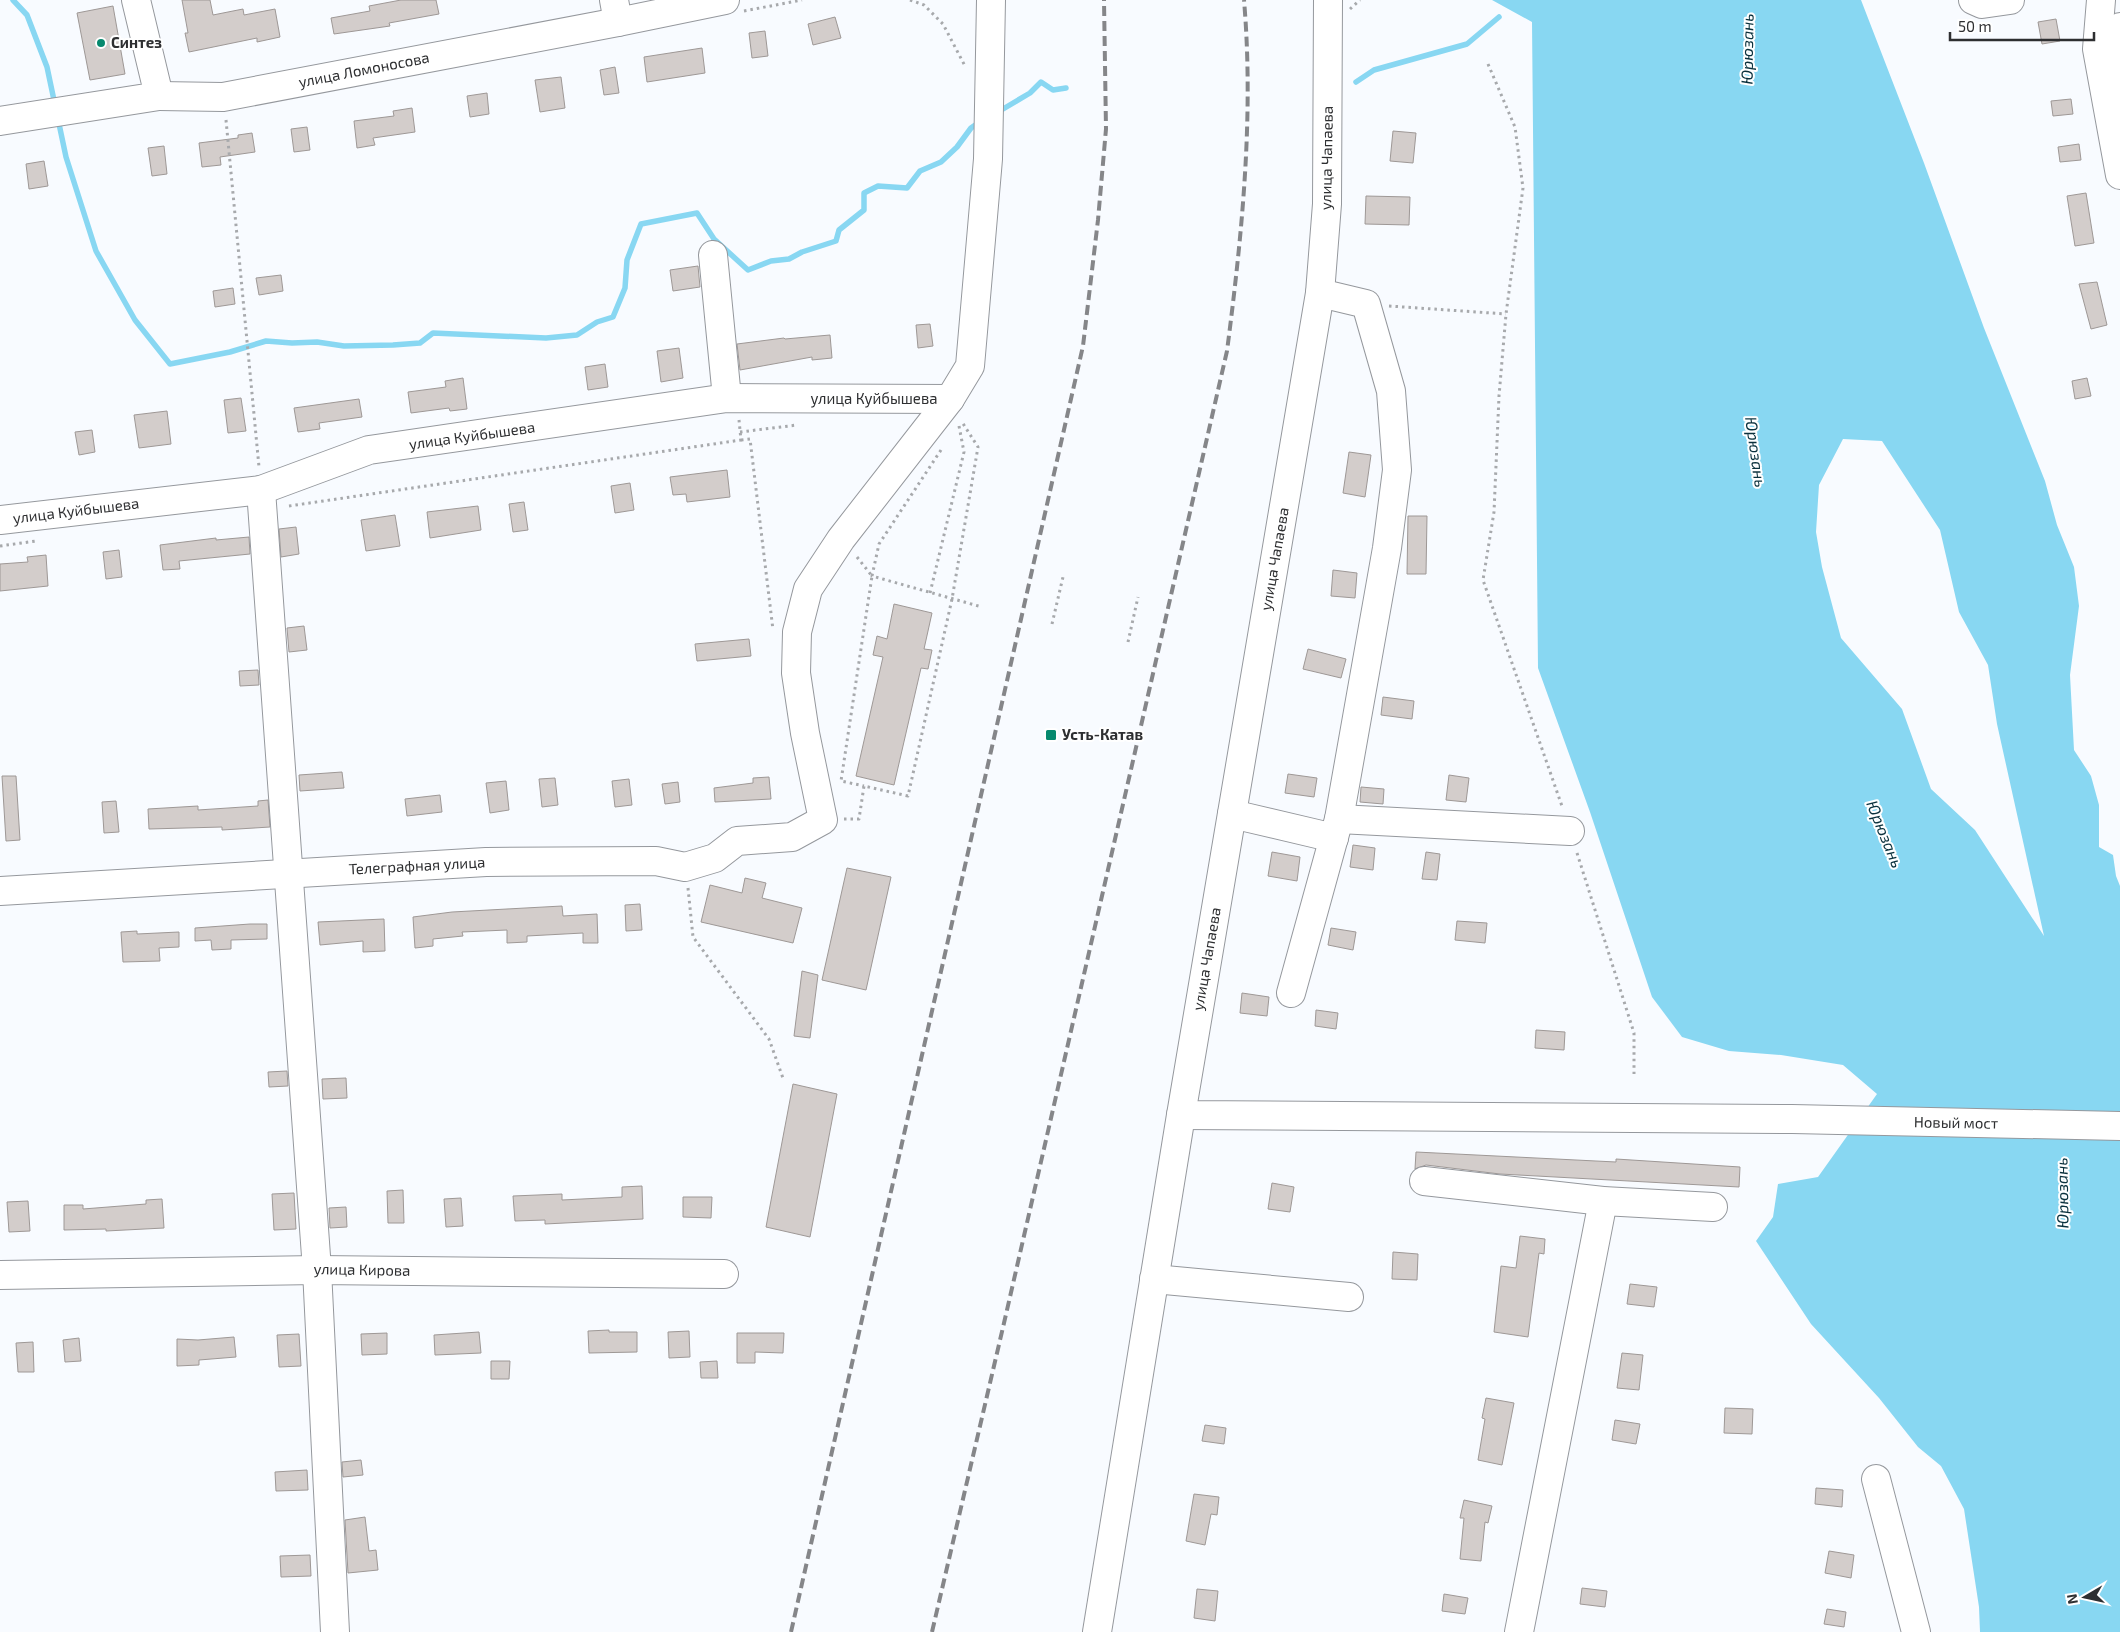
<svg xmlns="http://www.w3.org/2000/svg" width="2120" height="1632" font-family="'Exo 2',sans-serif">
  <rect width="100%" height="100%" fill="#f8fbff"/>
  <path fill="#88d7f2" fill-rule="evenodd" d="M1492 0H1861L1924 163 1984 328 2045 481 2057 525 2074 567 2079 606 2070 675 2074 750 2091 776 2099 805V847L2113 855 2116 876 2120 886V1632H1980L1979 1607 1964 1509 1941 1466 1918 1447 1879 1398 1811 1324 1756 1241 1773 1217 1778 1184 1818 1177 1877 1094 1843 1065 1781 1055 1729 1051 1682 1037 1652 997 1590 812 1538 668 1532 22ZM1843 439 1882 441 1940 530 1959 612 1988 665 1997 724 2044 936 1975 830 1931 789 1902 709 1841 638 1822 567 1816 532 1819 485Z"/>
  <g fill="none" stroke-linecap="round" stroke-linejoin="round">
    <g stroke="#88d7f2" stroke-width="5.5">
      <polyline points="13,0 27,15 47,67 55,105"/>
      <polyline points="1356,82 1374,70 1467,44 1499,17"/>
      <polyline points="998,112 1030,93 1041,82 1053,90 1066,88"/>
      <polyline points="58,119 66,157 96,251 135,320 170,364 230,352 266,341 292,343 317,342 344,346 393,345 420,343 433,333 546,338 577,335 597,322 613,317 625,288 627,260 641,224 697,213 714,239 748,270 771,261 789,259 802,252 836,241 839,230 864,210 864,193 878,186 907,188 920,171 941,162 957,147 971,128 981,121"/>
    </g>
  </g>
  <g fill="#d3cdcb" stroke="#9e9896">
    <polygon points="182,0 210,0 213,15 243,9 244,15 275,9 280,37 257,42 257,38 189,52 185,33 188,33"/>
    <polygon points="401,0 436,0 439,14 389,23 390,26 334,34 331,18 370,11 369,6"/>
    <polygon points="113,6 125,74 90,80 77,13"/>
    <polygon points="835,17 841,38 813,45 808,24"/>
    <polygon points="2056,19 2060,41 2042,44 2038,22"/>
    <polygon points="765,31 768,56 752,58 749,33"/>
    <polygon points="702,48 705,73 647,82 644,57"/>
    <polygon points="615,67 619,93 604,95 600,70"/>
    <polygon points="561,77 565,108 540,112 535,80"/>
    <polygon points="487,93 489,114 470,117 467,96"/>
    <polygon points="2071,99 2073,114 2053,116 2051,101"/>
    <polygon points="412,108 415,132 373,138 375,145 357,148 354,121 394,116 393,111"/>
    <polygon points="307,127 310,150 294,152 291,129"/>
    <polygon points="1393,131 1416,133 1413,163 1390,161"/>
    <polygon points="252,133 255,152 220,157 221,165 202,167 199,143 238,138 238,135"/>
    <polygon points="2079,144 2081,160 2060,162 2058,147"/>
    <polygon points="164,146 167,174 152,176 148,148"/>
    <polygon points="44,161 48,186 29,189 26,164"/>
    <polygon points="2086,193 2094,243 2075,246 2067,196"/>
    <polygon points="1366,196 1410,197 1409,225 1365,224"/>
    <polygon points="698,266 700,287 673,291 670,270"/>
    <polygon points="281,275 283,291 259,295 256,278"/>
    <polygon points="2097,282 2107,325 2091,329 2079,284"/>
    <polygon points="233,288 235,304 215,307 213,291"/>
    <polygon points="930,324 933,346 918,348 916,325"/>
    <polygon points="830,335 832,358 812,360 812,357 740,370 737,344 784,338 785,339"/>
    <polygon points="679,348 683,378 661,382 657,351"/>
    <polygon points="605,364 608,387 588,390 585,367"/>
    <polygon points="463,378 467,409 450,411 449,408 411,413 408,392 446,387 445,381"/>
    <polygon points="2087,378 2091,396 2075,399 2072,381"/>
    <polygon points="241,398 246,431 228,433 224,400"/>
    <polygon points="359,399 362,417 319,423 320,429 298,432 294,408"/>
    <polygon points="167,411 171,444 139,448 134,415"/>
    <polygon points="92,430 95,452 79,455 75,432"/>
    <polygon points="1349,452 1371,455 1365,497 1343,493"/>
    <polygon points="727,470 730,497 687,502 686,494 673,495 670,477"/>
    <polygon points="630,483 634,510 615,513 611,486"/>
    <polygon points="524,502 528,530 513,532 509,504"/>
    <polygon points="478,506 481,530 430,538 427,512"/>
    <polygon points="395,515 400,546 366,551 361,520"/>
    <polygon points="1408,516 1427,516 1426,574 1407,574"/>
    <polygon points="296,527 299,554 281,557 279,529"/>
    <polygon points="249,537 250,554 179,561 180,569 163,570 160,545 216,538 216,540"/>
    <polygon points="119,550 122,577 106,579 103,552"/>
    <polygon points="46,555 48,586 0,591 0,564 28,562 27,557"/>
    <polygon points="1333,570 1357,573 1355,598 1331,596"/>
    <polygon points="894,604 932,613 924,649 932,650 928,669 921,668 894,785 856,776 883,657 873,655 877,636 887,639"/>
    <polygon points="304,626 307,650 289,652 287,628"/>
    <polygon points="749,639 751,656 697,661 695,644"/>
    <polygon points="1308,649 1346,659 1341,678 1303,669"/>
    <polygon points="258,670 259,685 240,686 239,671"/>
    <polygon points="1383,697 1414,701 1412,719 1381,715"/>
    <polygon points="342,772 344,788 300,791 299,775"/>
    <polygon points="1288,774 1317,778 1314,797 1285,793"/>
    <polygon points="1449,775 1469,778 1466,802 1446,800"/>
    <polygon points="2,776 16,776 20,840 6,841"/>
    <polygon points="769,777 771,799 715,802 714,788 753,783 753,778"/>
    <polygon points="555,778 558,805 542,807 539,779"/>
    <polygon points="629,779 632,805 615,807 612,781"/>
    <polygon points="506,781 509,810 490,813 486,783"/>
    <polygon points="678,782 680,802 665,804 662,784"/>
    <polygon points="1361,787 1384,789 1383,804 1360,802"/>
    <polygon points="440,795 442,812 407,816 405,799"/>
    <polygon points="268,800 270,827 222,830 222,827 149,829 148,809 198,806 198,810 258,806 258,801"/>
    <polygon points="116,801 119,832 104,833 102,802"/>
    <polygon points="1353,845 1375,848 1373,870 1350,867"/>
    <polygon points="1272,852 1300,857 1297,881 1268,876"/>
    <polygon points="1426,852 1440,854 1437,880 1422,879"/>
    <polygon points="847,868 891,877 866,990 822,980"/>
    <polygon points="745,878 766,883 762,898 802,908 793,943 701,922 710,885 742,893"/>
    <polygon points="640,904 642,930 626,931 625,905"/>
    <polygon points="562,906 563,916 597,914 598,943 583,943 583,933 527,936 527,942 507,943 507,930 462,932 463,936 433,939 433,946 415,948 413,917 452,912"/>
    <polygon points="384,919 385,951 363,952 363,941 320,945 318,922"/>
    <polygon points="1457,921 1487,923 1485,943 1455,940"/>
    <polygon points="250,924 267,924 267,939 231,940 231,949 212,950 211,940 195,941 195,928"/>
    <polygon points="1331,928 1356,932 1353,950 1328,945"/>
    <polygon points="137,931 137,934 179,932 179,947 159,948 160,961 123,962 121,932"/>
    <polygon points="802,971 818,975 810,1038 794,1036"/>
    <polygon points="1242,993 1269,997 1267,1016 1240,1013"/>
    <polygon points="1316,1010 1338,1013 1336,1029 1315,1026"/>
    <polygon points="1536,1030 1565,1032 1564,1050 1535,1048"/>
    <polygon points="287,1071 288,1086 269,1087 268,1072"/>
    <polygon points="346,1078 347,1098 323,1099 322,1079"/>
    <polygon points="793,1084 837,1094 810,1237 766,1227"/>
    <polygon points="1416,1152 1616,1162 1616,1159 1740,1167 1739,1187 1500,1174 1426,1165 1415,1169"/>
    <polygon points="1272,1183 1294,1187 1290,1212 1268,1209"/>
    <polygon points="642,1186 643,1219 545,1224 545,1220 515,1221 513,1196 562,1194 562,1200 622,1197 622,1187"/>
    <polygon points="403,1190 404,1223 388,1223 387,1191"/>
    <polygon points="294,1193 296,1229 274,1230 272,1194"/>
    <polygon points="683,1197 712,1197 711,1218 683,1217"/>
    <polygon points="461,1198 463,1226 446,1227 444,1199"/>
    <polygon points="162,1199 164,1228 106,1231 106,1229 64,1230 64,1205 83,1205 83,1209 146,1204 146,1200"/>
    <polygon points="28,1201 30,1231 9,1232 7,1202"/>
    <polygon points="346,1207 347,1227 330,1228 329,1208"/>
    <polygon points="1520,1236 1545,1239 1544,1254 1539,1253 1528,1337 1494,1332 1501,1266 1516,1268"/>
    <polygon points="1393,1252 1418,1254 1417,1280 1392,1279"/>
    <polygon points="1630,1284 1657,1287 1654,1307 1627,1304"/>
    <polygon points="609,1330 609,1332 637,1332 637,1352 589,1353 588,1331"/>
    <polygon points="689,1331 690,1357 669,1358 668,1332"/>
    <polygon points="479,1332 481,1353 435,1355 434,1335"/>
    <polygon points="387,1333 387,1354 362,1355 361,1334"/>
    <polygon points="737,1333 784,1333 783,1353 755,1352 755,1363 737,1363"/>
    <polygon points="299,1334 301,1366 279,1367 277,1335"/>
    <polygon points="234,1337 236,1357 199,1360 199,1365 177,1366 177,1339 198,1340"/>
    <polygon points="79,1338 81,1361 65,1362 63,1340"/>
    <polygon points="33,1342 34,1372 18,1372 16,1343"/>
    <polygon points="1622,1353 1643,1355 1639,1390 1617,1388"/>
    <polygon points="491,1361 510,1361 509,1379 491,1379"/>
    <polygon points="717,1361 718,1378 701,1378 700,1362"/>
    <polygon points="1486,1398 1514,1403 1502,1465 1478,1460 1485,1419 1482,1418"/>
    <polygon points="1725,1408 1753,1409 1752,1434 1724,1433"/>
    <polygon points="1615,1420 1640,1424 1636,1444 1612,1440"/>
    <polygon points="1205,1425 1226,1428 1224,1444 1202,1441"/>
    <polygon points="361,1460 363,1475 343,1477 342,1462"/>
    <polygon points="307,1470 308,1490 276,1491 275,1472"/>
    <polygon points="1816,1488 1843,1490 1842,1507 1815,1504"/>
    <polygon points="1194,1494 1219,1497 1217,1515 1211,1514 1205,1545 1186,1541"/>
    <polygon points="1464,1500 1492,1506 1488,1523 1485,1522 1481,1561 1460,1559 1464,1518 1460,1518"/>
    <polygon points="365,1517 369,1551 376,1550 378,1570 348,1573 345,1520"/>
    <polygon points="1829,1551 1854,1555 1851,1578 1825,1573"/>
    <polygon points="310,1555 311,1576 281,1577 280,1556"/>
    <polygon points="1582,1588 1607,1591 1605,1607 1580,1604"/>
    <polygon points="1197,1589 1218,1591 1215,1621 1194,1618"/>
    <polygon points="1444,1594 1468,1598 1465,1614 1442,1611"/>
    <polygon points="1827,1609 1846,1612 1844,1627 1824,1624"/>
  </g>
  <g fill="none" stroke-linecap="round" stroke-linejoin="round">
    <g stroke="#95989d" stroke-width="30">
      <g id="minor">
        <polyline points="614,0 618,22"/>
        <polyline points="1973,0 1982,4 2010,0"/>
        <polyline points="2101,0 2097,49 2120,175"/>
        <polyline points="2112,87 2120,27"/>
        <polyline points="0,121 159,96 136,0"/>
        <polyline points="713,255 727,398"/>
        <polyline points="261,490 317,1270 335,1632"/>
        <polyline points="0,520 261,490 369,450 727,398 950,399"/>
        <polyline points="1232,814 1334,838"/>
        <polyline points="1339,819 1570,831"/>
        <polyline points="0,891 486,862 656,861 685,867 715,858 737,841 792,837 823,820 805,733 796,673 797,632 808,589 841,539 950,399 970,366 988,159 991,0"/>
        <polyline points="1291,993 1339,819 1387,548 1397,470 1391,391 1366,304 1320,293"/>
        <polyline points="1424,1181 1603,1201 1713,1207"/>
        <polyline points="0,1275 317,1270 724,1274"/>
        <polyline points="1154,1279 1349,1297"/>
        <polyline points="1876,1479 1916,1632"/>
        <polyline points="1097,1632 1181,1115"/>
        <polyline points="1519,1632 1603,1201"/>
      </g>
    </g>
    <g stroke="#95989d" stroke-width="30">
      <g id="major">
        <polyline points="1328,0 1327,204 1320,293 1181,1115 1792,1119 2120,1126"/>
        <polyline points="159,96 223,97 618,22 725,0"/>
      </g>
    </g>
    <g stroke="#a7a9ac" stroke-width="3" stroke-dasharray="2.5 4" stroke-linecap="butt">
      <polyline points="910,0 924,5 943,24 965,66"/>
      <polyline points="1350,9 1360,0"/>
      <polyline points="744,11 802,0"/>
      <polyline points="1488,64 1515,127 1523,188 1506,314 1499,396 1494,512 1483,580 1563,809"/>
      <polyline points="226,120 259,467"/>
      <polyline points="1389,306 1506,314"/>
      <polyline points="740,432 797,425"/>
      <polyline points="741,440 750,439 773,630"/>
      <polyline points="941,450 879,544 872,576 982,607"/>
      <polyline points="289,506 741,440 739,420"/>
      <polyline points="0,546 36,541"/>
      <polyline points="857,557 872,576 841,781 864,786"/>
      <polyline points="930,593 964,452 959,426"/>
      <polyline points="1052,624 1063,577"/>
      <polyline points="1128,642 1138,597"/>
      <polyline points="844,819 859,819 864,786 908,796 952,599 978,447 962,422"/>
      <polyline points="1577,853 1634,1033 1634,1074"/>
      <polyline points="688,888 693,937 769,1039 784,1081"/>
    </g>
    <use href="#minor" stroke="#fff" stroke-width="28"/>
    <use href="#major" stroke="#fff" stroke-width="28"/>
    <g stroke="#858689" stroke-width="4" stroke-dasharray="10 5" stroke-linecap="butt">
      <polyline points="791,1632 1083,346 1098,220 1106,129 1104,0"/>
      <path d="M932 1632 1004 1323 1227 351C1242 235 1254 117 1244 0"/>
    </g>
  </g>
  <g fill="#06896e" stroke="#fff" stroke-width="2">
    <circle cx="101" cy="43" r="5"/>
    <rect x="1045" y="729" width="12" height="12" rx="2.5"/>
  </g>
  <g text-anchor="middle" stroke-width="4" stroke-linejoin="round" paint-order="stroke">
    <g font-size="15" font-weight="bold" fill="#2e2f31" stroke="#fff" text-anchor="start">
      <text x="111" y="48">Синтез</text>
      <text x="1062" y="740">Усть-Катав</text>
    </g>
    <g font-size="15" fill="#2e2f31" stroke="#fff">
      <text transform="translate(364 70) rotate(-11)" y="5">улица Ломоносова</text>
      <text transform="translate(1327 158) rotate(-89)" y="5">улица Чапаева</text>
      <text x="874" y="404">улица Куйбышева</text>
      <text transform="translate(472 436) rotate(-8)" y="5">улица Куйбышева</text>
      <text transform="translate(76 511) rotate(-7)" y="5">улица Куйбышева</text>
      <text transform="translate(1275 559) rotate(-80)" y="5">улица Чапаева</text>
      <text transform="translate(417 866) rotate(-3)" y="5">Телеграфная улица</text>
      <text transform="translate(1207 959) rotate(-80)" y="5">улица Чапаева</text>
      <text transform="translate(1956 1123) rotate(1)" y="5">Новый мост</text>
      <text transform="translate(362 1270) rotate(1)" y="5">улица Кирова</text>
    </g>
    <g font-size="16" font-style="italic" fill="#0a313d" stroke="#fff">
      <text transform="translate(1747 49) rotate(-89)" y="6">Юрюзань</text>
      <text transform="translate(1756 452) rotate(82)" y="6">Юрюзань</text>
      <text transform="translate(1885 834) rotate(68)" y="6">Юрюзань</text>
      <text transform="translate(2062 1193) rotate(-91)" y="6">Юрюзань</text>
    </g>
  </g>
  <g transform="translate(2085 1597) rotate(261)" stroke="#ffffff" stroke-width="4" paint-order="stroke">
  <path d="M0-4L9 19L0 12L-9 19Z" fill="#2e2f31"/>
  <text y="-8" font-size="14" font-weight="bold" text-anchor="middle" fill="#2e2f31">N</text>
  </g>
  <path d="M1950 32v8h144v-8" fill="none" stroke="#2e2f31" stroke-width="2.5"/>
  <text x="1958" y="32" font-size="15" fill="#2e2f31" stroke="#ffffff" stroke-width="4" paint-order="stroke">50 m</text>
</svg>
